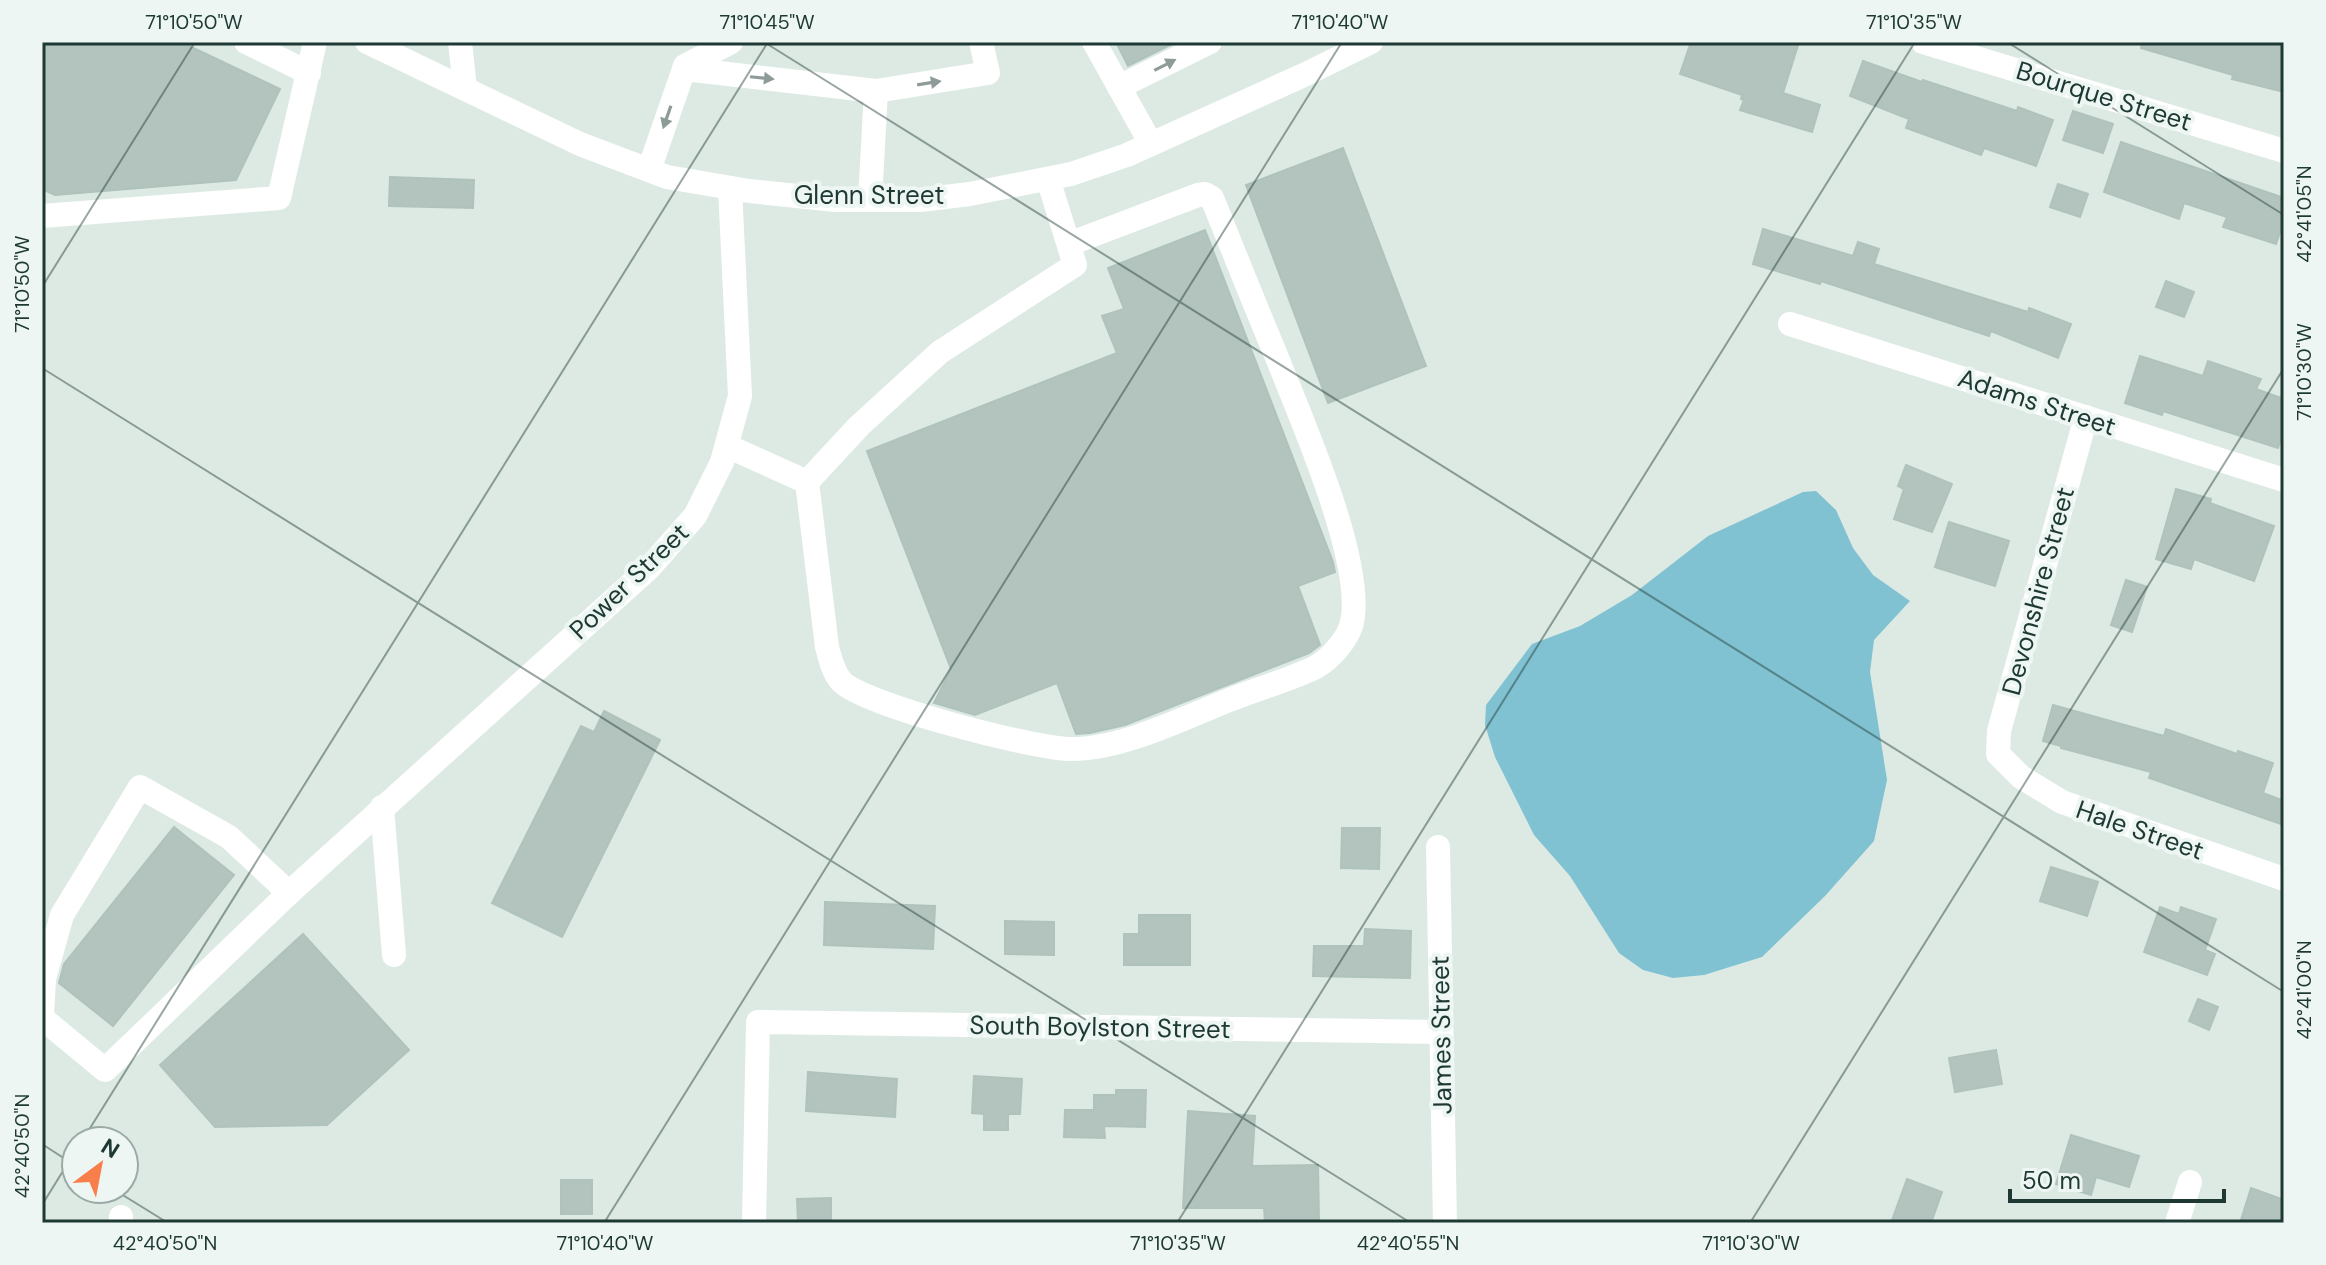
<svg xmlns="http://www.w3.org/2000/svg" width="2326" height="1265" font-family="'DM Sans',sans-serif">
  <rect width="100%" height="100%" fill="#ddeae4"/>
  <polygon fill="#81c2d2" points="1816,491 1836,510 1853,548 1873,575 1910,601 1874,640 1870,672 1887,780 1874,841 1825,896 1762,957 1704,975 1673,978 1643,970 1619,953 1570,876 1534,835 1495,757 1485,725 1486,705 1532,644 1580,626 1632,595 1708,536 1803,492"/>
  <g fill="#b2c4bd" stroke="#afc3bc" stroke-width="2">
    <polygon points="42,42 181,42 280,89 236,180 55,195 42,189"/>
    <polygon points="1116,42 1176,42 1128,66"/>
    <polygon points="1691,42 1799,42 1783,93 1820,105 1812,132 1740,110 1744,100 1741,99 1742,95 1680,74"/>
    <polygon points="2142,42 2284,42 2284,92 2232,79 2233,75 2141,48"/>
    <polygon points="1863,61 1922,82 1923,80 2017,111 2018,107 2053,120 2036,166 1984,148 1981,155 1906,128 1909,119 1850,96"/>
    <polygon points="2073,111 2113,124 2103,153 2063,140"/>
    <polygon points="2121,142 2284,198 2284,220 2276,244 2223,227 2227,217 2184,203 2179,219 2104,192"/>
    <polygon points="1343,148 1426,366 1328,403 1246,185"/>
    <polygon points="390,177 474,180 473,208 389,206"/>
    <polygon points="2058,184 2088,194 2080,217 2050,207"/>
    <polygon points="1763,229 1853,256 1858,242 1879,249 1874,264 2028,312 2029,308 2071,324 2058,358 1991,331 1989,336 1821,281 1820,284 1753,264"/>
    <polygon points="1205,230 1333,562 1335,572 1298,586 1320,645 1309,653 1125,725 1090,733 1076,734 1057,683 975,715 934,703 951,669 867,451 1117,353 1102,316 1124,309 1108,268"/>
    <polygon points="2166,281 2194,292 2184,317 2156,307"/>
    <polygon points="2140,356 2203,376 2208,361 2261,379 2256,389 2284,399 2284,430 2278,448 2163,411 2162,415 2125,403"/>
    <polygon points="1906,465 1952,484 1932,532 1894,519 1904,489 1898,486"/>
    <polygon points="2176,489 2211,499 2210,503 2274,526 2254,581 2194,559 2191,569 2156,559"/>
    <polygon points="1949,522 2009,541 1995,586 1935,567"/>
    <polygon points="2126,580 2147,587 2132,632 2111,625"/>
    <polygon points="2053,705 2164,736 2166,729 2237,754 2238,751 2273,763 2263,793 2284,801 2284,825 2149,778 2151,772 2061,748 2061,746 2043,741"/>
    <polygon points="604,711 660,740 562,937 492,903 581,726 594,732"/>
    <polygon points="174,827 234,875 113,1026 59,983 64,964"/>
    <polygon points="1342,828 1380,828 1379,869 1341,868"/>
    <polygon points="2051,867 2098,882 2087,916 2040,901"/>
    <polygon points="825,902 935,906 933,949 824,945"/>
    <polygon points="2160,907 2179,914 2181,907 2216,919 2205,950 2215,954 2207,975 2144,952"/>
    <polygon points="1139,915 1190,915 1190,965 1124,965 1124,934 1139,934"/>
    <polygon points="1005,921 1054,922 1054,955 1005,954"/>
    <polygon points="1365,929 1411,931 1410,978 1313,976 1314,946 1364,946"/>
    <polygon points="303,934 409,1050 327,1125 215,1127 160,1065"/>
    <polygon points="2198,999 2218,1007 2209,1030 2189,1021"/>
    <polygon points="1996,1050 2002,1084 1955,1092 1949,1058"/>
    <polygon points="808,1072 897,1079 895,1117 806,1111"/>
    <polygon points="974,1076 1022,1079 1020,1114 1008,1114 1008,1130 984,1130 984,1114 972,1113"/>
    <polygon points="1116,1090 1146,1090 1145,1127 1104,1126 1105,1138 1064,1137 1065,1110 1094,1110 1094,1095 1116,1095"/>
    <polygon points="1188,1111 1255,1116 1252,1166 1318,1165 1319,1223 1265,1223 1264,1208 1183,1208"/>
    <polygon points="2071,1135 2139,1156 2129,1187 2096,1177 2091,1195 2056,1184"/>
    <polygon points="1907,1179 1942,1192 1931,1223 1891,1223"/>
    <rect x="561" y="1180" width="31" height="34"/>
    <polygon points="2251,1188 2284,1200 2284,1223 2240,1223"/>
    <polygon points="831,1198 831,1223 798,1223 797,1199"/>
  </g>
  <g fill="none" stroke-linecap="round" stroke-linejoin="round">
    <g stroke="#fff" stroke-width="24">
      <polyline points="246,42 309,73"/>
      <polyline points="367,42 580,144 667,177 749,191 836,200 920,200 970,194 1071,174 1127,155 1306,74 1371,42"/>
      <polyline points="460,42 465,89"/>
      <polyline points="1094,42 1151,144"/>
      <polyline points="1923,42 2284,151"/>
      <polyline points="684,69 876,91"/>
      <polyline points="1119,87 1210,42"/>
      <polyline points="649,170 685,66 731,42"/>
      <path d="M1048 179 1075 265 940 352 859 426 807 482 827 647C830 658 833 672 841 681 863 705 1035 749 1071 749 1125 749 1187 716 1237 697 1263 687 1292 679 1316 667 1330 659 1346 641 1351 626 1368 567 1299 414 1276 355 1254 303 1233 250 1212 198L1205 194 1198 195 1069 244"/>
      <polyline points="870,200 876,91 988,73 981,42"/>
      <polyline points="42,216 279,198 315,42"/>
      <polyline points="1790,324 2284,480"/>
      <polyline points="2086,417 1999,731 1998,754 2021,777 2062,802 2284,879"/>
      <polyline points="727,446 807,482"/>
      <polyline points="382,807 394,955"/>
      <polyline points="1438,847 1445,1223"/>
      <polyline points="42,1016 44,979 62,915 140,787 229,837 289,893"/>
      <polyline points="42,1018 105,1070 289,893 649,568 695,516 722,462 740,396 730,188"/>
      <polyline points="121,1223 121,1217"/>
      <polyline points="754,1223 758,1022 1441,1032"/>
      <polyline points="2177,1223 2190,1182"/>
    </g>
  </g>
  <defs><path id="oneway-solid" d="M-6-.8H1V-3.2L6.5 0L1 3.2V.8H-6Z" transform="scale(2)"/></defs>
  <g fill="#8e9c99">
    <use href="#oneway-solid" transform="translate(1165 65) rotate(-27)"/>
    <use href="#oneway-solid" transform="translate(762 78) rotate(6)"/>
    <use href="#oneway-solid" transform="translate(929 83) rotate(-9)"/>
    <use href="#oneway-solid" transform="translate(667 117) rotate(109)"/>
  </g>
  <path fill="none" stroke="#1e3933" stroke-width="2" stroke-opacity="0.45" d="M764 42 2284 992M2007 42 2284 215M42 287 195 42M42 368 1411 1223M82 1141 768 42M42 1144 76 1166M113 1189 168 1223M42 1205 76 1150M604 1223 1342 42M1177 1223 1915 42M1750 1223 2284 368"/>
  <g text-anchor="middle" stroke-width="8" stroke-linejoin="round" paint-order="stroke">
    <g font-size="26" fill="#1e3933" stroke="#edf6f2">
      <text transform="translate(2104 96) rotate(17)" y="9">Bourque Street</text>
      <text x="869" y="204">Glenn Street</text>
      <text transform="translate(2037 402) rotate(18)" y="9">Adams Street</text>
      <text transform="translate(629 581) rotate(-44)" y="9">Power Street</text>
      <text transform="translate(2038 591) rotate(-75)" y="9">Devonshire Street</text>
      <text transform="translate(2140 830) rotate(19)" y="9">Hale Street</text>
      <text transform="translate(1100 1027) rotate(1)" y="9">South Boylston Street</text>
      <text transform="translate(1441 1035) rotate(-91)" y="9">James Street</text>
    </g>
  </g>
  <rect width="2326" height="1265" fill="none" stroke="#edf6f2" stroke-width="88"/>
  <g transform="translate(100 1165) rotate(32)"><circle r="38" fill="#edf6f2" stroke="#9aaaa6" stroke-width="2"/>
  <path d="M0-6L14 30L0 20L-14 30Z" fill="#f87f4c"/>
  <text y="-12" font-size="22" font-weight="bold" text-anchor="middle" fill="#1e3933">N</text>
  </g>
  <path d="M2010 1189v12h214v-12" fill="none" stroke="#1e3933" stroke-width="4"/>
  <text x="2022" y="1189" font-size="24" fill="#1e3933" stroke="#edf6f2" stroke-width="6" paint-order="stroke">50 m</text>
  <rect x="44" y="44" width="2238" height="1177" fill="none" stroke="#1e3933" stroke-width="3"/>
  <g font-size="20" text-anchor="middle" fill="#1e3933">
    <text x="194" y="29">71°10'50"W</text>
    <text x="767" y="29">71°10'45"W</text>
    <text x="1340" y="29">71°10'40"W</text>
    <text x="1914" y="29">71°10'35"W</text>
    <text transform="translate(2304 214) rotate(-90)" y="7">42°41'05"N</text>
    <text transform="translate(22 284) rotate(-90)" y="7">71°10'50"W</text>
    <text transform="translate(2304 372) rotate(-90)" y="7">71°10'30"W</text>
    <text transform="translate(2304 990) rotate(-90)" y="7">42°41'00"N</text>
    <text transform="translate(22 1146) rotate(-90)" y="7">42°40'50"N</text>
    <text x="165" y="1250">42°40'50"N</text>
    <text x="605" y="1250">71°10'40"W</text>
    <text x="1178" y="1250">71°10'35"W</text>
    <text x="1408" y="1250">42°40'55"N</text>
    <text x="1751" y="1250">71°10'30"W</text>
  </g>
</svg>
